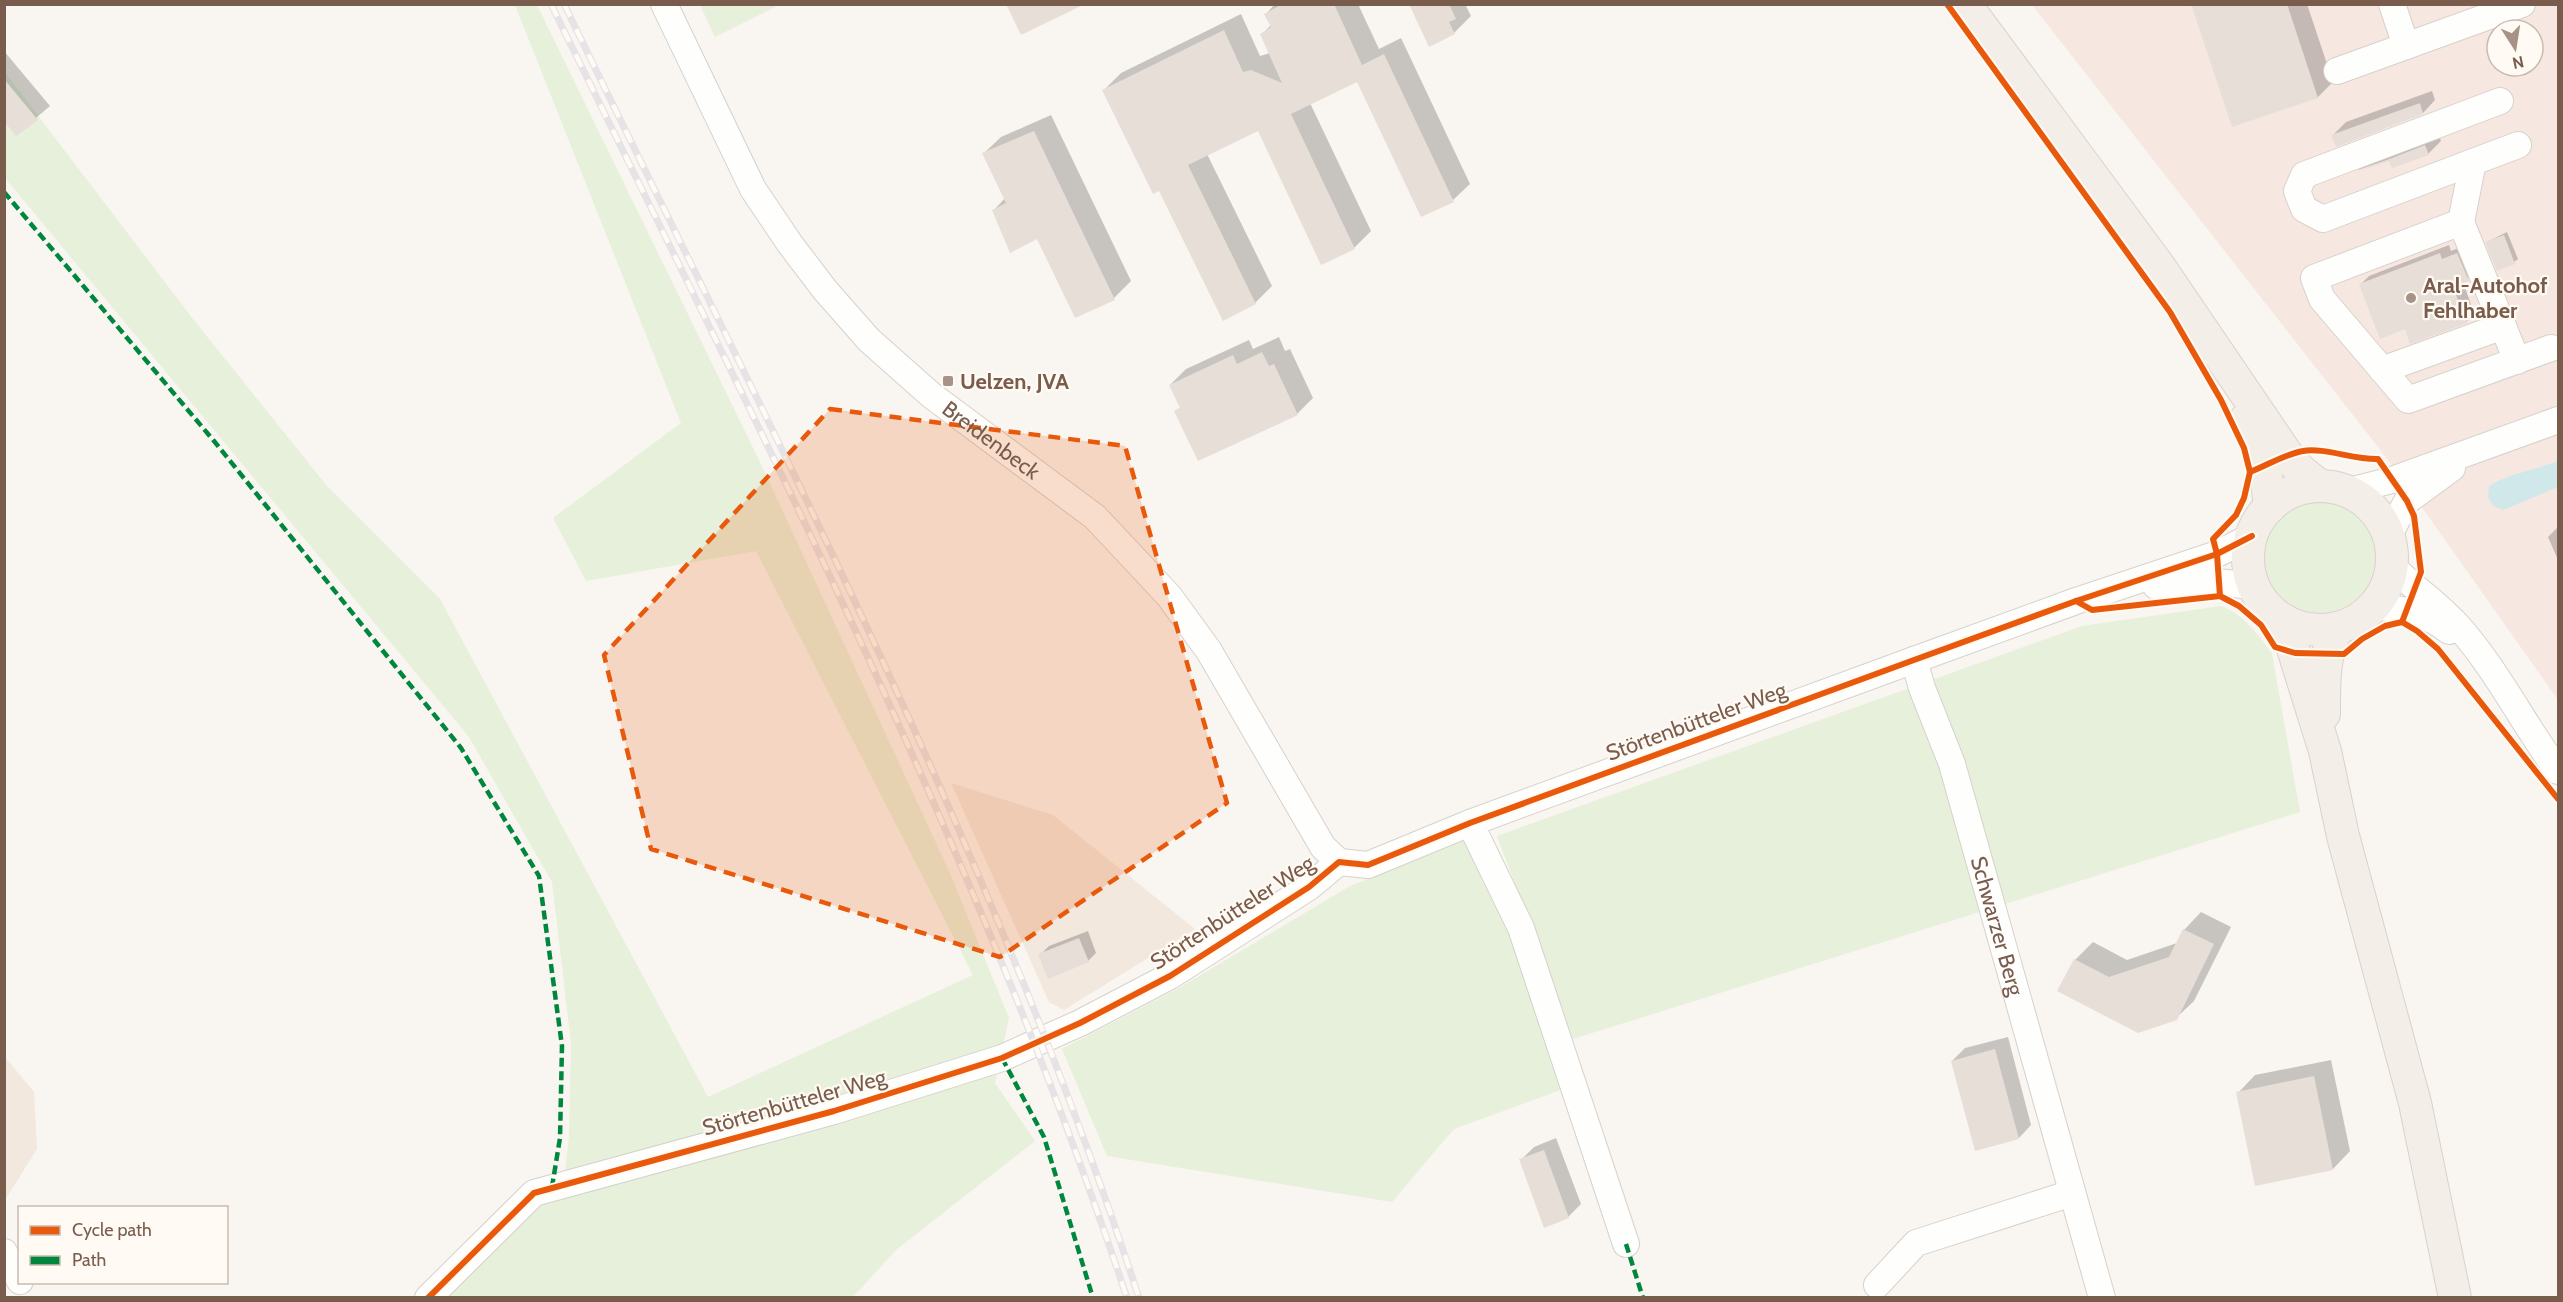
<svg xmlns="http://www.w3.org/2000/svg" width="2563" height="1302" font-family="Cabin,sans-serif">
  <rect width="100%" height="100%" fill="#f9f5f0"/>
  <g fill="#f2e8de">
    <polygon points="951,783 1053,815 1195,929 1064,1010 1049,1002"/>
    <polygon points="5,1057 34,1092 37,1149 5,1200"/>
  </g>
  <path fill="#f6e8e1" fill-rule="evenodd" d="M2032 5H2558V700L2392 465ZM2497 30H2533V66H2497Z"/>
  <g fill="#e7f0db">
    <polygon points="515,5 537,5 760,462 949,871 1009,1018 995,1083 1035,1141 896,1250 853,1297 443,1297 537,1203 562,1197 569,1136 571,1043 552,882 469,737 5,178 4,71 193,319 327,486 440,599 708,1097 973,975 756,551 586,581 553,518 681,423"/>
    <polygon points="700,5 779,5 715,37"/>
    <circle cx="2320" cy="558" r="61"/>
    <path d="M2221 606C2244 615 2258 634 2272 654L2300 812 1573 1039 1497 836 2082 626Z"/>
    <polygon points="1464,841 1512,933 1569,1087 1454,1129 1392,1202 1107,1156 1062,1049 1179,988 1350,886"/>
  </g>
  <path fill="#d0e8ea" d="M2558 461V487L2503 510 2493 506 2488 497 2489 486C2510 473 2535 470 2558 461Z"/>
  <g fill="#0003">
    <polygon points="1275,4 1358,4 1379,49 1401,38 1470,184 1453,200 1358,80 1310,103 1371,231 1354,248 1258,129 1207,154 1272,286 1255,303 1104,90 1121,73 1241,14 1260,56 1270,53 1262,34 1271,25 1266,14"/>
    <polygon points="1410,4 1468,4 1466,6 1471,16 1454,33"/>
    <polygon points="2192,4 2307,4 2333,82 2318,97 2233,125"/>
    <polygon points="4,51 50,106 17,134 4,119"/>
    <polygon points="2432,91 2435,100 2423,113 2333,135 2346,122"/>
    <polygon points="1051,115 1131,281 1114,298 1075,316 1038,237 994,210 1005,198 983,154 1001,137"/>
    <polygon points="2438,133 2441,141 2428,154 2390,159 2358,170 2368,160"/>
    <polygon points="2507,232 2518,259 2514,262 2487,242"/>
    <polygon points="2449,245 2451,251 2466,245 2476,272 2463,282 2474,313 2466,322 2405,327 2361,284 2369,276"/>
    <polygon points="1279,337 1285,351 1290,349 1313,398 1297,414 1176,411 1181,407 1170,385 1186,369 1249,340 1253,349"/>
    <polygon points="2558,527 2558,560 2548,537"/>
    <polygon points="2201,912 2231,927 2194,1001 2176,1018 2059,990 2075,960 2093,942 2127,960 2177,943 2184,930"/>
    <polygon points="1088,931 1096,953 1088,961 1040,955 1049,946"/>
    <polygon points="2008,1037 2031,1125 2019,1138 1952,1061 1965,1048"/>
    <polygon points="2331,1060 2350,1151 2333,1169 2238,1093 2255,1075"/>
    <polygon points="1556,1138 1581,1204 1568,1217 1521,1160 1534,1147"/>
  </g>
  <g fill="#e6ded7">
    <polygon points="1006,4 1085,4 1021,35"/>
    <polygon points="1283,4 1334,4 1362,65 1384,54 1454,202 1421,217 1357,82 1291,114 1355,249 1321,265 1258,131 1188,165 1256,304 1223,321 1159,191 1153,194 1102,90 1224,30 1243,72 1251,70 1282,83 1260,34 1271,27 1264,14"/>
    <polygon points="1409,4 1449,4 1456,19 1449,22 1455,34 1429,47"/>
    <polygon points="2191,4 2287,4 2318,98 2232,127"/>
    <polygon points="4,79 38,120 16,136 4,121"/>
    <polygon points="2420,103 2423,114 2336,147 2331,135"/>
    <polygon points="1034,131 1115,300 1075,318 1037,239 1010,253 992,210 1006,203 982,153"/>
    <polygon points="2425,145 2429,155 2392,168 2389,161 2354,173"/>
    <polygon points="2504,235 2515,264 2497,271 2485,242"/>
    <polygon points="2440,253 2442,259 2457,253 2469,281 2453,287 2467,323 2410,344 2405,329 2380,339 2359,284"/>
    <polygon points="1262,352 1269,366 1274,364 1298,415 1198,461 1174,411 1180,408 1169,385 1233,355 1237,364"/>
    <polygon points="2183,929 2214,944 2177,1020 2138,1033 2057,991 2074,959 2109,977 2169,957"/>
    <polygon points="1079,938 1089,962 1048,979 1038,954"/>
    <polygon points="1995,1049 2019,1139 1975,1151 1951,1061"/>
    <polygon points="2314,1076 2333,1170 2255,1186 2236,1092"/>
    <polygon points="1544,1150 1569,1218 1544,1228 1519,1159"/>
  </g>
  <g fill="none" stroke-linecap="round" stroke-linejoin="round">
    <g stroke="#d7d1cb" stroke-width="28">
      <g id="minor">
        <path id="s1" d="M664 4 753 189 790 244 825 290 869 340 931 395 1095 517 1169 596 1209 651 1323 847 1339 862"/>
        <polyline points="2392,4 2406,46"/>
        <polyline points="2337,71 2522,4"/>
        <polyline points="2473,162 2323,219 2304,209 2297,191 2304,175 2500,101"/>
        <polyline points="2461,222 2473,162 2518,145"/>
        <polyline points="2517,361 2461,222 2314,278 2322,299 2408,400 2551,348"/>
        <polyline points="2382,370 2503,326"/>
        <polyline points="2349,491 2392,480 2558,420"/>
        <polyline points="2389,535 2407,501 2452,468"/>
        <path d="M2392 566C2415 590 2443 607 2464 633 2500 676 2525 726 2558 771"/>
        <path d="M2156 586C2191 581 2221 579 2255 588"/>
        <path d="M2373 607C2402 608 2426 613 2449 631"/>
        <path id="s2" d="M1914 660 1922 688 1952 764 2102 1298"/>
        <polyline points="1470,823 1521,928 1626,1244"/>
        <polyline points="4,1252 20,1281"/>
        <polyline points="1877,1285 1916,1243 2072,1193"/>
        <polyline points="428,1298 534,1193 834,1111 1002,1058 1080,1023 1170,976 1309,887 1339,862 1368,865 1470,823 1914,660 2076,601 2217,554 2252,536"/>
      </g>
    </g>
    <g stroke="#dad1cc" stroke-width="34">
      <g id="major">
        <polyline points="1965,4 2159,266 2288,456 2300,470 2320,486"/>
        <polyline points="2246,419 2265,466 2270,507"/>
        <circle cx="2320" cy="558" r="72"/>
        <polyline points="2284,620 2325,751 2343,836 2415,1103 2455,1298"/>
        <path d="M2324 714C2324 684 2323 656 2337 628"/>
      </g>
    </g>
    <use href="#minor" stroke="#fefefd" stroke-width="26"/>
    <use href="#major" stroke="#f3eee8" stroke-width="32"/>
    <g stroke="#e6e3e7" stroke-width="7">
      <g id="rail">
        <path d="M551 4C758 429 978 849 1127 1298"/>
        <path d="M564 4C769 429 993 848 1139 1298"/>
      </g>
    </g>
    <use href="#rail" stroke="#fffaf3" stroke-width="4.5" stroke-dasharray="14" stroke-linecap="butt"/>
    <g stroke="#00873e" stroke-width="4.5" stroke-dasharray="9 4.5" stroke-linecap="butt">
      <polyline points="4,192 214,441 461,748 539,876 562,1046 560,1138 552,1187"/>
      <polyline points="1002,1058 1044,1137 1093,1298"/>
      <polyline points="1626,1244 1643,1298"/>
    </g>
    <g stroke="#fffaf3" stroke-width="10">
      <g id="cycleway">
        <polyline points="1947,4 2170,312 2221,400 2244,448 2250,472 2244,498 2236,515 2213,539 2217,554 2220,596 2092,610 2076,601"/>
        <path d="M2220 596 2239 606 2261 625 2275 647 2295 653 2344 654 2362 639 2385 626 2402 622 2421 572 2414 516 2407 501 2378 459C2355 460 2323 447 2303 451 2285 454 2268 465 2250 472"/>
        <polyline points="2402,622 2417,631 2438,649 2558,799"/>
        <polyline points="428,1298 534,1193 834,1111 1002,1058 1080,1023 1170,976 1309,887 1339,862 1368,865 1470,823 1914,660 2076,601 2217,554 2252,536"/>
      </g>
    </g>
    <use href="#cycleway" stroke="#e8590c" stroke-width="6"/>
  </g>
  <path fill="#e8590c" fill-opacity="0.2" stroke="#e8590c" stroke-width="4.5" stroke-dasharray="12 8" stroke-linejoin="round" d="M830 409 1125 446 1227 803 1000 957 651 849 604 655Z"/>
  <g fill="#a69286" stroke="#fffaf3" stroke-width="2">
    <circle cx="2411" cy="298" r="6"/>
    <rect x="942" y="375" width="12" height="12" rx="3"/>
  </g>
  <g text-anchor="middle" stroke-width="4.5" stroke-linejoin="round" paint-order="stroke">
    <g font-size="22" font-weight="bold" fill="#7a5c4d" stroke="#fffaf3" text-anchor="start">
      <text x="2423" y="293">Aral-Autohof<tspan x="2423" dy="25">Fehlhaber</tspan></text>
      <text x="960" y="389">Uelzen, JVA</text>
    </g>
    <g font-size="22" fill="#7a5c4d" stroke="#fffaf3">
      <text dy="8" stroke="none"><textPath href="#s1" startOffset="554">Breidenbeck</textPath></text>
      <text transform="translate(1696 721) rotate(-20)" y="8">Störtenbütteler Weg</text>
      <text transform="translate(1232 912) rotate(-33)" y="8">Störtenbütteler Weg</text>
      <text dy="8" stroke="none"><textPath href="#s2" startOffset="279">Schwarzer Berg</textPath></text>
      <text transform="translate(794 1102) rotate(-16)" y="8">Störtenbütteler Weg</text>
    </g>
  </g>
  <rect width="2563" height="1302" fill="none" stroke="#7a5c4d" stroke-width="12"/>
  <rect x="18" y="1206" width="210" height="78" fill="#fffaf3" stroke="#cabbb1" stroke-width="1.5"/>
  <rect x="30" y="1226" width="30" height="9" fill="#e8590c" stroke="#cabbb1" stroke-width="1.5"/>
  <text x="72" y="1236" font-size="18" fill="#7a5c4d">Cycle path</text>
  <rect x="30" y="1256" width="30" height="9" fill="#00873e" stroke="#cabbb1" stroke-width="1.5"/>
  <text x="72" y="1266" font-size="18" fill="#7a5c4d">Path</text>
  <g transform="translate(2515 48) rotate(168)"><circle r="28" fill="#fffaf3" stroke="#cabbb1" stroke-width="1.5"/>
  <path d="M0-4.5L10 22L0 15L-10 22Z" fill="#a69286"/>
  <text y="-9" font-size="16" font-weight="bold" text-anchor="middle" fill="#7a5c4d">N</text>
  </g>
</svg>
